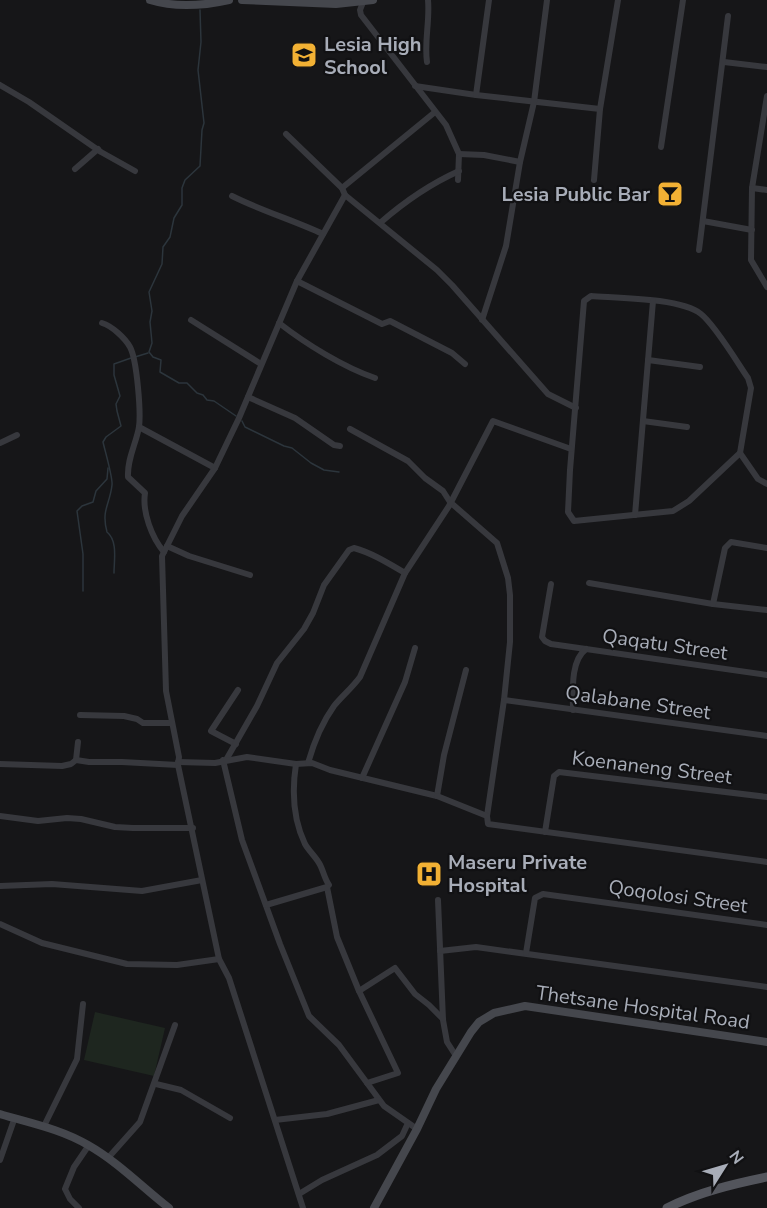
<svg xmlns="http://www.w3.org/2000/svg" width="767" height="1208" font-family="'Nunito Sans',sans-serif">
  <rect width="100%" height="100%" fill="#161618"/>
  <polygon fill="#1e261f" points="95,1012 165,1028 154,1076 84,1060"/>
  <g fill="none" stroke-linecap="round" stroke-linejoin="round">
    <g stroke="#2c353c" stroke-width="1.5">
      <polyline points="200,10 201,42 198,70 204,123 202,130 200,166 185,180 182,188 182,205 174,218 170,237 163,247 162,264 149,292 152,311 150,322 152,343 149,352 153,357 161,360 160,372 179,383 187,383 197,393 203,395 207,400 214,401 236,416"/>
      <polyline points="135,357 148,353"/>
      <polyline points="242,421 245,427 284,446 292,448 311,463 324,470 339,472"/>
      <path d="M114 573C114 560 118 541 107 532 101 510 110 504 112 485 113 478 105 451 103 442L106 437 121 426 117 411 116 404 120 396 114 375V364L131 358"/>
      <polyline points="83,591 83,554 77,511 82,506 93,502 96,491 107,479 108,468"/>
    </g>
    <g stroke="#37383d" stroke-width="6">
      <polyline points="364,0 360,10 361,15 446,125 459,154 458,180"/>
      <path d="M427 62C424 41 430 21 428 0"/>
      <polyline points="724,62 767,67"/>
      <polyline points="0,85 29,102 101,152 135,171"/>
      <polyline points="415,86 476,95 600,109"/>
      <polyline points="476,95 489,0"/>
      <polyline points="767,96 752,188 751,260 767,287"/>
      <polyline points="286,134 342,188 345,195 437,270 452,285 548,394 576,408"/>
      <polyline points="661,147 683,0"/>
      <polyline points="459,154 484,155 520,162"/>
      <polyline points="75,169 98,149"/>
      <polyline points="594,180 600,109 618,0"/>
      <polyline points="342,188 435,112"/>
      <polyline points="752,188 767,190"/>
      <path d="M232 196C262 211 293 220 323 234"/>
      <polyline points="703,221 752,230"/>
      <path d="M380 223C404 202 430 184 459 171"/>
      <polyline points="699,250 728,16"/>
      <polyline points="297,281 382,324 390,321 452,353 465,364"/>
      <path d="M591 296C618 298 681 298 701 314 715 325 737 362 748 378L751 388 740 453 689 501 673 511 574 521 568 512 570 470 584 301Z"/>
      <polyline points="191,320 261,364"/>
      <polyline points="482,320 506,246 520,162 534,102 547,0"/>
      <path d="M102 323C112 326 125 338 130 347 137 360 141 412 139 427 136 444 127 459 128 477L145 493C142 512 152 538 164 552"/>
      <path d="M279 323C306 344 343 367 375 378"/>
      <polyline points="648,360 700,367"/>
      <polyline points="248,397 295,418 334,445 340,446"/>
      <polyline points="643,421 687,427"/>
      <polyline points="139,427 215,468"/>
      <polyline points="350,429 408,461 425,478 443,491 450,502 497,543 508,578 510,595 510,642 504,700 487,816"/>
      <polyline points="0,443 17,435"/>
      <polyline points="740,453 758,479 767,484"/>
      <polyline points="635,515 653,301"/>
      <polyline points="167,546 189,556 250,575"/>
      <polyline points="589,583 713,604 767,610"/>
      <polyline points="551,584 542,637 545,641 551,644 767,675"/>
      <polyline points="713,604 725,548 731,542 767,548"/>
      <polyline points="504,700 767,736"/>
      <path d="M573 710C573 692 570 661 586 649"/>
      <polyline points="80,715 124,716 137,719 143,723 172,723"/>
      <polyline points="236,744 211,731 238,690"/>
      <polyline points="76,760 78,742"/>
      <polyline points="223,760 242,840 280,944 309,1016 339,1045 384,1106 417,1129"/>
      <path d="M226 760 257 706 277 663 304 629 313 613 324 585 349 550 354 548C372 553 388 563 405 573L449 506 493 421 571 449"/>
      <polyline points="178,762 215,763 247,757 296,764 312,763 330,770 437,796 444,755 466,670"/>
      <path d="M308 763C314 742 321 724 334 706 342 696 352 688 360 677L405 573"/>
      <polyline points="0,764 62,766 71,764 76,760 89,762 122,762 178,765"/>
      <path d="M296 764C292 790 293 819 305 844 309 851 315 856 319 863 323 869 324 878 329 885L327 887 337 937 359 991 398 1073 367 1083"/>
      <polyline points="362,778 405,682 415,648"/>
      <polyline points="437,796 487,816 488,824 767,862"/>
      <polyline points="0,816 38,821 67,818 81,819 115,827 133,828 193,828"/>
      <polyline points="545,832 554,776 559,772 767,797"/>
      <polyline points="0,886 52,884 142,891 202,880"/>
      <polyline points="438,900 443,1020 447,1042 456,1056"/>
      <polyline points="266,905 327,887"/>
      <polyline points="0,924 42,943 127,964 177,965 219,959"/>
      <polyline points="440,951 476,947 767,987"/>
      <polyline points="526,953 535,898 543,894 767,925"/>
      <polyline points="359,991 395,968 415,994 429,1005 443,1019"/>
      <polyline points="156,1084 181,1090 230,1118"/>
      <polyline points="275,1120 327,1114 379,1100"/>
      <polyline points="44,1126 77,1059 83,1004"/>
      <polyline points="108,1158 140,1122 175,1025"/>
      <polyline points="0,1160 14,1120"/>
      <polyline points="299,1194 322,1180 377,1155 402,1136 408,1123"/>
      <polyline points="79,1208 70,1199 65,1189 74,1167 89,1145"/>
      <polyline points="303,1208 229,978 219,959 178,765 179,757 166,691 162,556 182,516 215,468 239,418 297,281 345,195"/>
    </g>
    <g stroke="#45474d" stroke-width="8">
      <path d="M150 0C176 8 202 6 229 0"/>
      <polyline points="242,0 336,4 373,0"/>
      <path d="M0 1114C30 1123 61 1129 88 1145 118 1162 142 1187 169 1208"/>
      <polyline points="374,1208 417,1129 436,1089 471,1032 479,1022 494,1013 525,1006 767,1042"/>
    </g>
    <path stroke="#53555c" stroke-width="9" d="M667 1208C699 1192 733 1184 767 1177"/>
  </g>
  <defs>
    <g id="school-square" transform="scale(1.35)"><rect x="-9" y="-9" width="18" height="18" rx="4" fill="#f2b134" stroke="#111113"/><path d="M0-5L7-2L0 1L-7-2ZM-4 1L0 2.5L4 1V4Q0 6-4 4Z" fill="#111"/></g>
    <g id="bar-square" transform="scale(1.35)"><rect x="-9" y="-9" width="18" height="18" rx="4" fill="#f2b134" stroke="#111113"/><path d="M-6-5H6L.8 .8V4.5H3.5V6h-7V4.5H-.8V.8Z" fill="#111"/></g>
    <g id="hospital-square" transform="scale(1.35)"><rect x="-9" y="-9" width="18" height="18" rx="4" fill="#f2b134" stroke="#111113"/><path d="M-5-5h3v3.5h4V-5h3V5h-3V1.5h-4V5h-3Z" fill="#111"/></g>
  </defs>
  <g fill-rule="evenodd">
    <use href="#school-square" x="304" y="55"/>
    <use href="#bar-square" x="670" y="194"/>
    <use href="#hospital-square" x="429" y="874"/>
  </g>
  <g text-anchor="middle" stroke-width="4.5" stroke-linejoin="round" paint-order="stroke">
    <g font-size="20" font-weight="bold" fill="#a8adb8" stroke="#111113" text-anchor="start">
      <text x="324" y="51">Lesia High<tspan x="324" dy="23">School</tspan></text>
      <text x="650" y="201" text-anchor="end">Lesia Public Bar</text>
      <text x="448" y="869">Maseru Private<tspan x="448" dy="23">Hospital</tspan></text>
    </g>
    <g font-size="20" fill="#a8adb8" stroke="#111113">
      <text transform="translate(665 644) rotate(8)" y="7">Qaqatu Street</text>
      <text transform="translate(638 702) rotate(8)" y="7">Qalabane Street</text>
      <text transform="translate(652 767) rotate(7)" y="7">Koenaneng Street</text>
      <text transform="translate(678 896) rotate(8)" y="7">Qoqolosi Street</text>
      <text transform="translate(643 1007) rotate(8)" y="7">Thetsane Hospital Road</text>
    </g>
  </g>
  <g transform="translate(725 1166) rotate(53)" stroke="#111113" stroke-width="4.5" paint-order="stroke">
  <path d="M0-4.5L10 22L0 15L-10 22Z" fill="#a8adb8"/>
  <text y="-9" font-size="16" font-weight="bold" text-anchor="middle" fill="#a8adb8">N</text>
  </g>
</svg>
